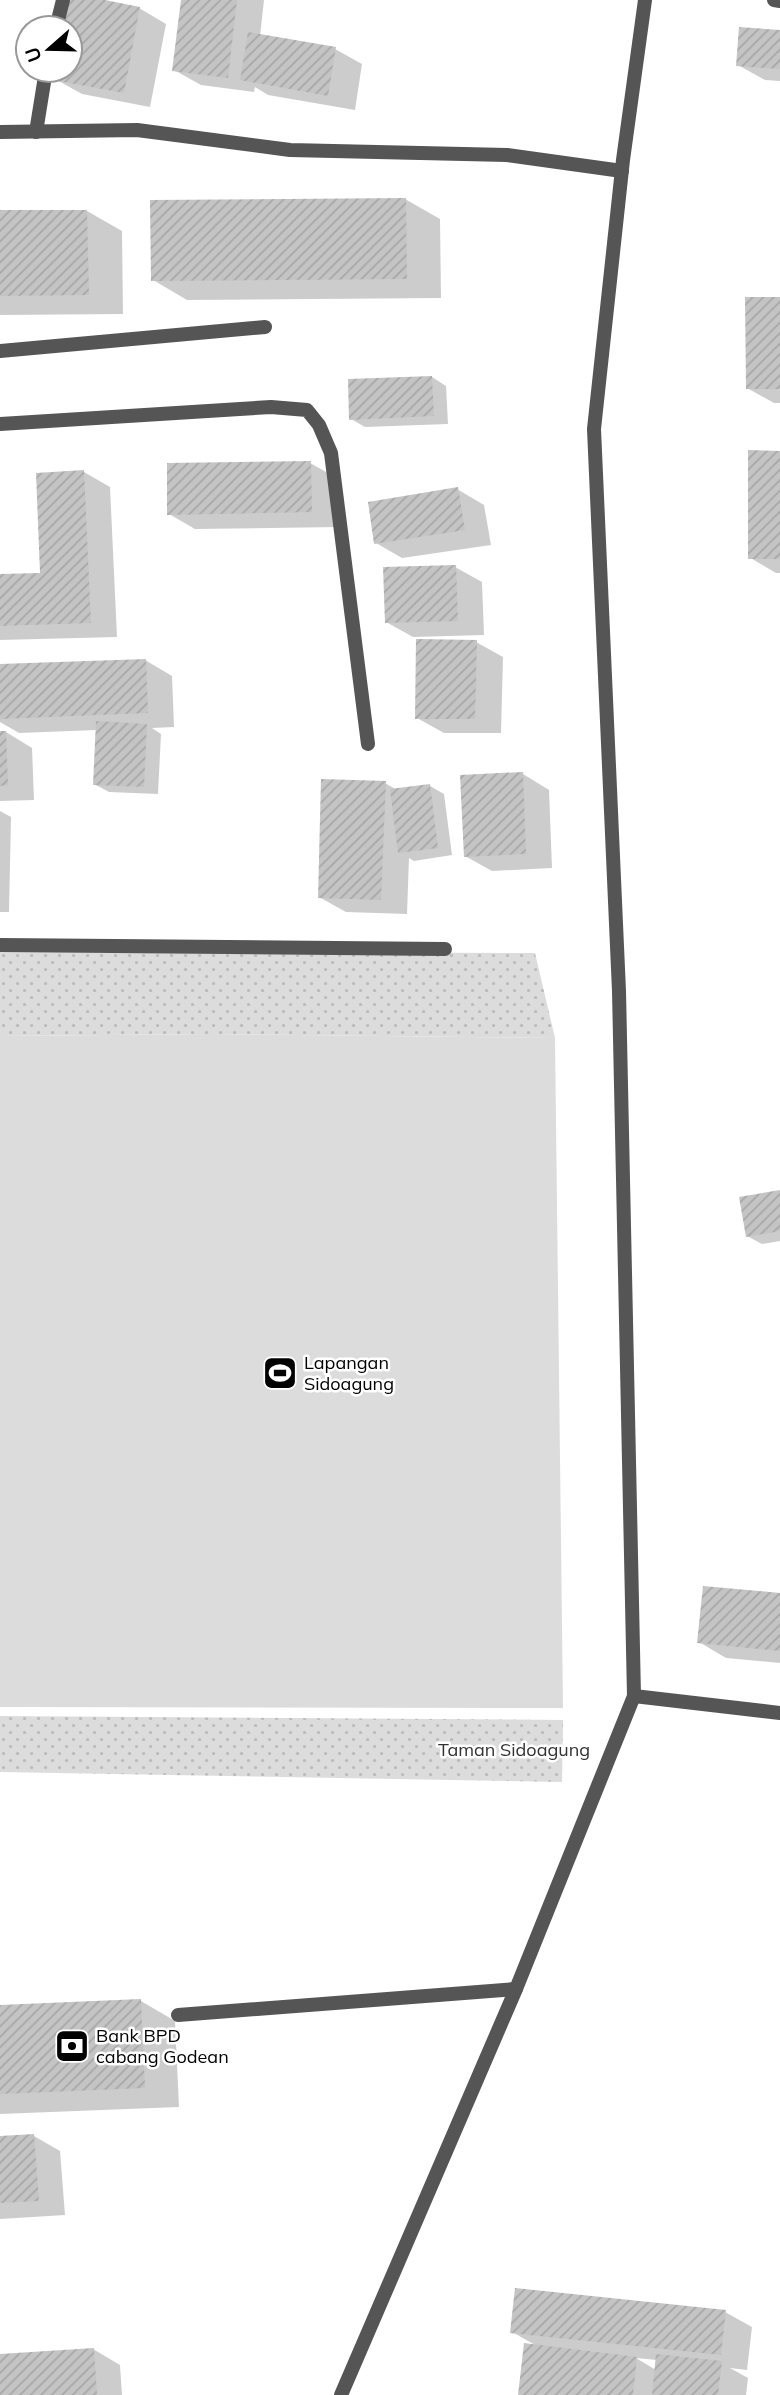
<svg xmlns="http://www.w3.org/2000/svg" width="780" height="2395" font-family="Mulish,sans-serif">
  <defs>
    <pattern id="grass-dots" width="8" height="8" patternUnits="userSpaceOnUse" patternTransform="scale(1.75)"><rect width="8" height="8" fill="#dcdcdc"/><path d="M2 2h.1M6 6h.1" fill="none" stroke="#bbb" stroke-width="1.8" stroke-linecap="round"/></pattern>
    <pattern id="building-hatch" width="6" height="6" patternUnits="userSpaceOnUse" patternTransform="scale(1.75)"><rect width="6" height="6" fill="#c4c4c4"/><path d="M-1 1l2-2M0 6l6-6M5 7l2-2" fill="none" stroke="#a7a7a7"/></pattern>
  </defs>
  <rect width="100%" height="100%" fill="#fff"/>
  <g fill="url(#grass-dots)">
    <polygon points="0,951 535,953 555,1038 209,1034 0,1036"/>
    <polygon points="0,1716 563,1720 562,1782 0,1772"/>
  </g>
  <polygon fill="#dcdcdc" points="209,1034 555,1038 563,1708 0,1707 0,1036"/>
  <g fill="#0003" fill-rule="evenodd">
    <polygon points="70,0 96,0 139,8 166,24 150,107 82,94 55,79 57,70 70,70 70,28 65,28"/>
    <polygon points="182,0 264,0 260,36 335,49 362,64 355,110 268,95 255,87 254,92 201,85 174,70"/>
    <polygon points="780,31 780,81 765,80 738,65"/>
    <polygon points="405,199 440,219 441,298 187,300 153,280"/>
    <polygon points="87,211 122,231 123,314 0,315 0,212"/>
    <polygon points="780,299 780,403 774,403 747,388"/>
    <polygon points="432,377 446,386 448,424 365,427 351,419"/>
    <polygon points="780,452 780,573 776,573 749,557"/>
    <polygon points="310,463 337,478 338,527 195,529 169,514"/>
    <polygon points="84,472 110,487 117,637 0,640 0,576 42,575"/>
    <polygon points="457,489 484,505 491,545 402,558 376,543"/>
    <polygon points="455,567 482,582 484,635 413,637 386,622"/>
    <polygon points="476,642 503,657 501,733 444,733 417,718"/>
    <polygon points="145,660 172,676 174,727 152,728 161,734 158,794 109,792 94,784 97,730 19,733 0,722 0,666"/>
    <polygon points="6,732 32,748 34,800 0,801 0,733"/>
    <polygon points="523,774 549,790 552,868 492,871 465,856"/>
    <polygon points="385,783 397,790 430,786 444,794 452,855 414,861 409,858 407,914 346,912 319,897"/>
    <polygon points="0,811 11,817 9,912 0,912"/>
    <polygon points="780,1192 780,1241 762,1244 747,1236"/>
    <polygon points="780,1595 780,1663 726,1658 699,1642"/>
    <polygon points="141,2001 175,2021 179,2107 0,2114 0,2007"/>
    <polygon points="34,2136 60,2151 65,2215 0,2219 0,2138"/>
    <path d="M725 2312 752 2327 747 2370 730 2368 748 2378 746 2395H520L537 2346 512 2332ZM636 2358 657 2360 656 2370Z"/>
    <polygon points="93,2349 120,2365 122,2395 0,2395 0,2356"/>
  </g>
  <g fill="url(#building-hatch)">
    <polygon points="68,0 105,0 140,7 124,93 53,80 55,70 70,70 70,28 63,28"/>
    <polygon points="181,0 237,0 228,78 172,71"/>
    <polygon points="739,27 780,30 780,69 736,66"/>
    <polygon points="248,32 336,47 328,96 240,80"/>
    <polygon points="406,198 407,279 151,281 150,200"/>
    <polygon points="0,210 87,210 89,295 0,296"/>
    <polygon points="745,297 780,297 780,389 746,389"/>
    <polygon points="432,376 434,416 349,420 348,379"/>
    <polygon points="748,450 780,451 780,559 748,559"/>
    <polygon points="311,461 312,512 167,515 167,463"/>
    <polygon points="84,470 91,623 0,626 0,574 40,573 36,473"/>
    <polygon points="458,487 465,530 374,544 368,502"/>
    <polygon points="456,565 458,621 385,623 383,567"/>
    <polygon points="416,639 477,640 475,719 415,719"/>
    <polygon points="146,659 148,713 0,719 0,664"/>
    <polygon points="96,721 147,724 144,787 93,785"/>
    <polygon points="0,731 6,731 8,785 0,786"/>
    <polygon points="523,772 526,854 464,857 460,775"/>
    <polygon points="321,779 386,781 381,900 318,898"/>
    <polygon points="430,784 438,848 398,853 390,789"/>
    <polygon points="780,1190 780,1231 746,1237 739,1197"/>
    <polygon points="703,1586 780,1593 780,1651 697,1643"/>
    <polygon points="141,1999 145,2088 0,2094 0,2005"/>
    <polygon points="34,2134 39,2201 0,2203 0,2136"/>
    <polygon points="515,2288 726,2310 721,2355 510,2333"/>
    <polygon points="524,2343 637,2357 633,2395 518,2395"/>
    <polygon points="94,2348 97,2395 0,2395 0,2354"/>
    <polygon points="656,2354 722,2361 718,2395 652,2395"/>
  </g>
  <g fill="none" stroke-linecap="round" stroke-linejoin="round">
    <polyline stroke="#555" stroke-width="14" points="774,0 780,1"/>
    <g stroke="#555" stroke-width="14">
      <polyline points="56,28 63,0"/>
      <polyline points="0,132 137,130 290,150 507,155 622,171"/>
      <polyline points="36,132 46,70"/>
      <polyline points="0,351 265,327"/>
      <polyline points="0,424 271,407 307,410 319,425 331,453 368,744"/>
      <polyline points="0,945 445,949"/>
      <polyline points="634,1696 780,1713"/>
      <polyline points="178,2015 516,1989"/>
      <polyline points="341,2395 516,1989 634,1696 619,991 594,429 623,160 645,0"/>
    </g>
  </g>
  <defs>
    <g id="stadium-square" transform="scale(1.75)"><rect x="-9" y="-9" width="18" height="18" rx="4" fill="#000" stroke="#fff"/><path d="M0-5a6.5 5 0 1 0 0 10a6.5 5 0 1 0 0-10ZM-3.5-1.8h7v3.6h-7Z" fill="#fff"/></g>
    <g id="bank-square" transform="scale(1.75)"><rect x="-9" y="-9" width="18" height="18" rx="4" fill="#000" stroke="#fff"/><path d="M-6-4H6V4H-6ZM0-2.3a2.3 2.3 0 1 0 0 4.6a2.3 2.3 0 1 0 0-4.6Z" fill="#fff"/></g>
  </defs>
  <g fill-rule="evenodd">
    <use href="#stadium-square" x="280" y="1373"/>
    <use href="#bank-square" x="72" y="2046"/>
  </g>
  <g text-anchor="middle" stroke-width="5" stroke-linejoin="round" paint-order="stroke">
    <g font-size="18" fill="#000" stroke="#fff" text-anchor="start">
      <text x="304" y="1369">Lapangan<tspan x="304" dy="21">Sidoagung</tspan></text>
      <text x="96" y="2042">Bank BPD<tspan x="96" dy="21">cabang Godean</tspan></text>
    </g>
    <g font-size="18" fill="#333" stroke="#fff">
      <text x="514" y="1756">Taman Sidoagung</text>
    </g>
  </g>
  <g transform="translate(49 49) rotate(250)"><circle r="33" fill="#ffffff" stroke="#999999" stroke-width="2"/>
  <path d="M0-5L12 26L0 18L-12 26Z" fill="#000000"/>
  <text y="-10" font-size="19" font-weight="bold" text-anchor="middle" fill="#000000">U</text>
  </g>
</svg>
